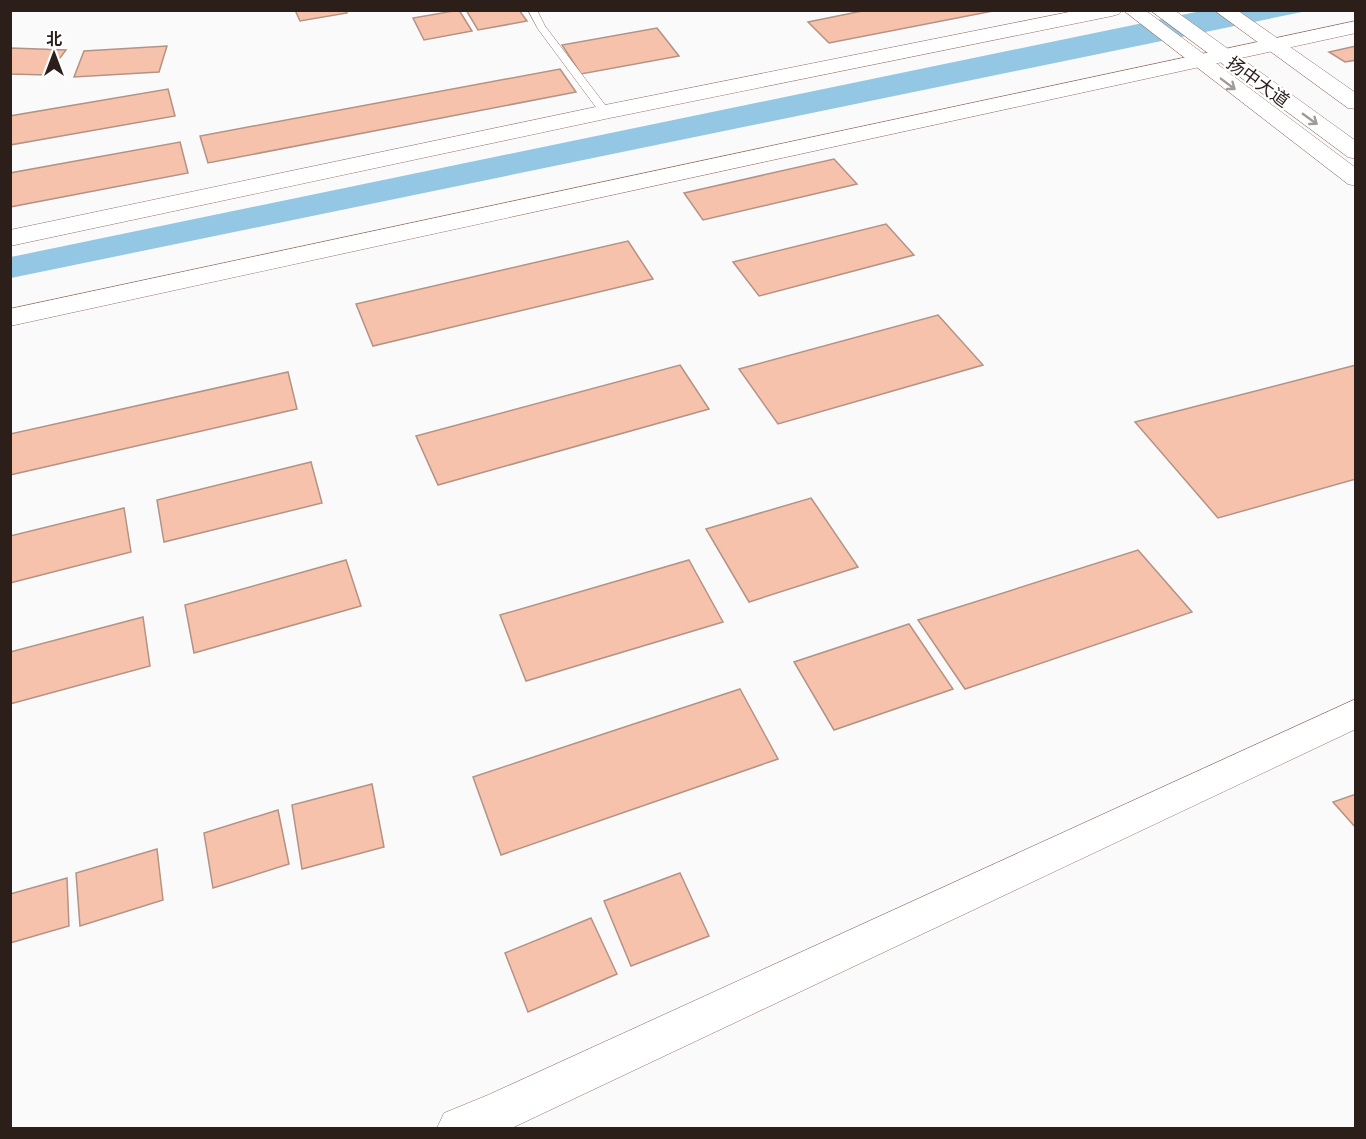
<svg xmlns="http://www.w3.org/2000/svg" width="1366" height="1139" font-family="'Zilla Slab','Noto Sans SC',serif">
  <rect width="100%" height="100%" fill="#fafafa"/>
  <polygon fill="#93c7e3" points="1201,11 1307,11 11,278 11,257"/>
  <g fill="#f6c2ac" stroke="#b49284" stroke-width="1.5">
    <polygon points="295,10 346,10 347,13 300,21"/>
    <polygon points="459,10 472,31 424,40 413,18"/>
    <polygon points="466,10 519,10 527,21 478,30"/>
    <polygon points="867,10 998,10 829,43 808,22"/>
    <polygon points="657,28 679,56 581,74 562,45"/>
    <polygon points="167,46 159,72 74,77 84,51"/>
    <polygon points="1356,46 1356,60 1345,62 1329,52"/>
    <polygon points="10,48 66,50 47,75 10,74"/>
    <polygon points="560,69 576,92 208,163 200,136"/>
    <polygon points="168,89 175,116 10,145 10,116"/>
    <polygon points="180,142 188,173 10,207 10,173"/>
    <polygon points="834,159 857,184 703,220 684,193"/>
    <polygon points="886,224 914,255 759,296 733,262"/>
    <polygon points="628,241 653,279 373,346 356,304"/>
    <polygon points="938,315 983,365 778,424 739,369"/>
    <polygon points="680,365 709,409 438,485 416,436"/>
    <polygon points="1356,365 1356,479 1218,518 1135,422"/>
    <polygon points="288,372 297,409 10,475 10,434"/>
    <polygon points="311,462 322,503 164,542 157,500"/>
    <polygon points="811,498 858,567 749,602 706,529"/>
    <polygon points="124,508 131,552 10,583 10,536"/>
    <polygon points="1138,550 1192,612 965,689 918,620"/>
    <polygon points="346,560 361,606 194,653 185,605"/>
    <polygon points="689,560 723,622 526,681 500,615"/>
    <polygon points="143,617 150,666 10,704 10,652"/>
    <polygon points="909,624 953,689 834,730 794,662"/>
    <polygon points="740,689 778,759 501,855 473,777"/>
    <polygon points="372,784 384,847 302,869 292,805"/>
    <polygon points="1356,794 1356,828 1333,802"/>
    <polygon points="278,810 289,864 213,888 204,833"/>
    <polygon points="157,849 163,900 80,926 76,873"/>
    <polygon points="680,873 709,936 631,966 604,901"/>
    <polygon points="67,878 69,926 10,943 10,894"/>
    <polygon points="591,918 617,974 528,1012 505,953"/>
  </g>
  <g fill="none" stroke-linecap="round" stroke-linejoin="round">
    <g stroke="#927264" stroke-width="1">
      <polygon id="service" points="528,10 537,10 545,26 609,110 609,114 601,114 538,29"/>
    </g>
    <g stroke="#927264" stroke-width="1">
      <g id="minor">
        <polygon points="1123,10 1145,10 1356,168 1356,186 1348,184"/>
        <polygon points="1214,10 1237,10 1356,93 1356,109 1348,108"/>
        <polygon points="1356,699 1356,729 514,1127 437,1128 444,1113 488,1095"/>
      </g>
    </g>
    <g stroke="#927264" stroke-width="1">
      <g id="tertiary">
        <polygon points="1079,10 1122,10 1119,14 1112,16 605,119 10,246 10,230 605,105"/>
        <polygon points="1356,21 1356,33 10,326 10,309"/>
      </g>
    </g>
    <g stroke="#927264" stroke-width="1">
      <polygon id="primary" points="1150,10 1174,10 1356,141 1356,159 1348,157"/>
    </g>
    <use href="#service" fill="#fff" fill-rule="evenodd"/>
    <use href="#minor" fill="#fff" fill-rule="evenodd"/>
    <use href="#tertiary" fill="#fff" fill-rule="evenodd"/>
    <use href="#primary" fill="#fff" fill-rule="evenodd"/>
  </g>
  <defs><path id="oneway-shaft" d="M-6 0H5M1.5-3L5.5 0L1.5 3" fill="none" stroke-width="1.6" stroke-linecap="round" stroke-linejoin="round" transform="scale(1.5)"/></defs>
  <g stroke="#a09a98">
    <use href="#oneway-shaft" transform="translate(1228 84) rotate(37)"/>
    <use href="#oneway-shaft" transform="translate(1310 119) rotate(36)"/>
  </g>
  <g text-anchor="middle" stroke-width="4.5" stroke-linejoin="round" paint-order="stroke">
    <g font-size="18" fill="#2c1f1a" stroke="#fff">
      <text transform="translate(1258 82) rotate(36)" y="6">扬中大道</text>
    </g>
  </g>
  <rect width="1366" height="1139" fill="none" stroke="#2c1f1a" stroke-width="24"/>
  <g transform="translate(54 54)" stroke="#ffffff" stroke-width="4.5" paint-order="stroke">
  <path d="M0-4.5L10 22L0 15L-10 22Z" fill="#2c1f1a"/>
  <text y="-9" font-size="16" font-weight="bold" text-anchor="middle" fill="#2c1f1a">北</text>
  </g>
</svg>
